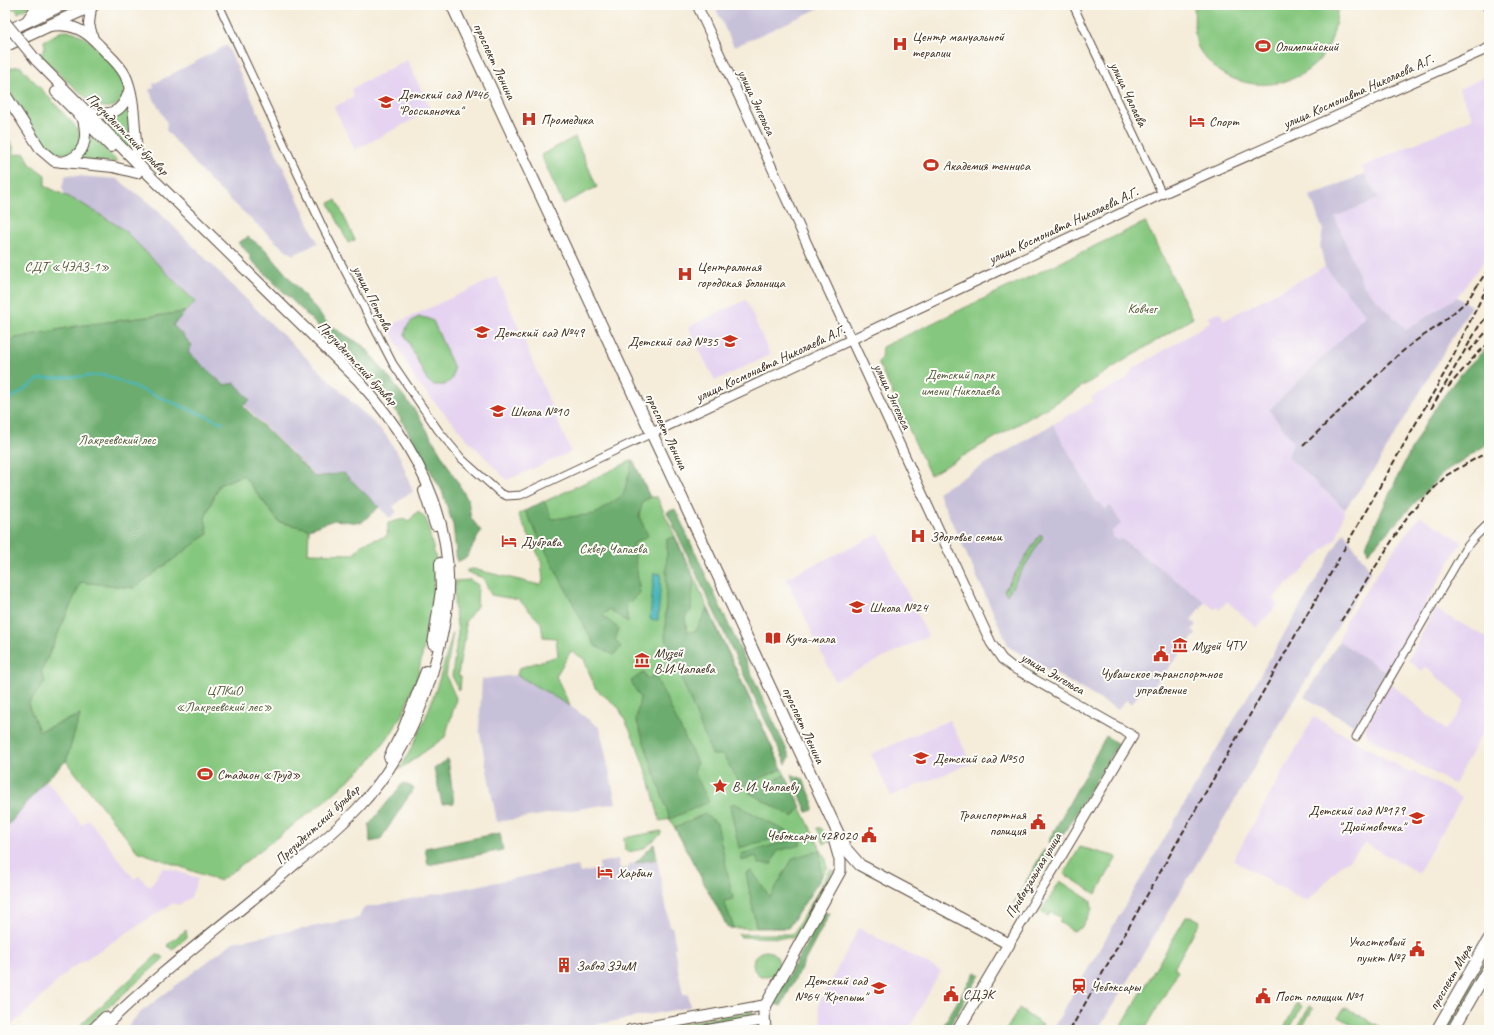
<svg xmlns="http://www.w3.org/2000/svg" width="1494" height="1035" font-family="Caveat,sans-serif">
  <rect width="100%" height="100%" fill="#fdfcf7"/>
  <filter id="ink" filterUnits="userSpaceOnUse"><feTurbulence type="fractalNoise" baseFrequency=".025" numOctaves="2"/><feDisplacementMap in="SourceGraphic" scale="8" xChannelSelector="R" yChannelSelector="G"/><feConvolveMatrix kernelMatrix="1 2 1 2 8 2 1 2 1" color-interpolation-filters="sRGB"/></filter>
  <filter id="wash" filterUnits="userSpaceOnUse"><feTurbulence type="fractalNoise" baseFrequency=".012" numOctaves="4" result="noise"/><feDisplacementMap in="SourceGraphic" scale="16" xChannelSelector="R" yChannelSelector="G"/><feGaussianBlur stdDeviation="0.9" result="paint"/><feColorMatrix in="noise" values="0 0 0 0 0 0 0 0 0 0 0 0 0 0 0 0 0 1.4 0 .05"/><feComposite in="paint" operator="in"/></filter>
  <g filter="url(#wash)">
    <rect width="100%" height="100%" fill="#f5ecd9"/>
    <g fill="#e5d3f1">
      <polygon points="407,60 431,110 355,150 334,107 354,97 351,89"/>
      <polygon points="1489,75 1489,254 1457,297 1406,330 1363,285 1335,217 1379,199 1362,167 1473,118 1459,89"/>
      <polygon points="1325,267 1367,315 1269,410 1293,442 1288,457 1345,509 1337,537 1272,599 1278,604 1257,628 1227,601 1220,609 1217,606 1214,609 1120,538 1118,541 1114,538 1111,532 1120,523 1111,506 1105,509 1097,503 1053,424 1093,401 1091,397 1124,381 1133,369 1211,322 1209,317 1220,312 1224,320"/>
      <polygon points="497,277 571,452 507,480 466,438 416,381 388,327"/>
      <polygon points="746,300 770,355 715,381 688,327"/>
      <polygon points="1420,516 1462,541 1386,672 1339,641 1345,622 1389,556"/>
      <polygon points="879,534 928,636 835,681 786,578"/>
      <polygon points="1435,609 1489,639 1489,720 1454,784 1368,737 1365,728 1390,683 1445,730 1455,719 1465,701 1426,667 1422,671 1408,660"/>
      <polygon points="1314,717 1411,773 1413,771 1462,798 1418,873 1366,843 1348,861 1345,862 1338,868 1307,902 1233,860"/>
      <polygon points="949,720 972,763 891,796 871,754"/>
      <polygon points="46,780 82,825 88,819 134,879 139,876 150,887 163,867 198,878 191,897 179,905 173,903 69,970 21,1017 5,1030 5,829"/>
      <polygon points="859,928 941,971 908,1030 823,1030 818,1005"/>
    </g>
    <g fill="#c7c0d9">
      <polygon points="714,5 826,5 734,47"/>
      <polygon points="227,45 318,243 293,255 277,243 211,182 166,130 167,123 149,90 154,87 153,84"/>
      <polygon points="1365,174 1379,199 1335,217 1363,285 1406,330 1457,297 1471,306 1376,467 1345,509 1288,457 1293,442 1269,410 1366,315 1325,267 1320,247 1323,230 1310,196"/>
      <polygon points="66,175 117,179 151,204 257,310 385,434 400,457 413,492 403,497 393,507 397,512 390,518 344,473 316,477 224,385 188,352 192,345 173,325 195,302 123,229 65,195 62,187"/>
      <polygon points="1053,424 1097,503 1099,502 1105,509 1111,506 1121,524 1111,532 1114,538 1118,540 1120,538 1205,602 1191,620 1197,625 1192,630 1196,634 1152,688 1149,685 1143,692 1142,691 1131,704 1126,700 1118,710 1009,647 938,492"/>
      <polygon points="1344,532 1371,571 1098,1030 1052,1030"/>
      <polygon points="1339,641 1386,672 1355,726 1304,697"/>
      <polygon points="517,675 570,706 600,728 616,803 497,822 479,729 482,679"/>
      <polygon points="618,859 620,869 629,868 628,864 657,859 670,926 672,926 676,947 674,948 683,995 688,994 690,1007 568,1030 124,1030 141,1012 233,942 359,918 363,908 578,866 580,873 600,869 599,863"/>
    </g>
    <g fill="#86c77f" stroke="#60784e">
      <polygon points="5,5 32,5 18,13 15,8 6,12"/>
      <path d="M1194 5H1338C1336 25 1333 44 1320 59 1294 90 1243 93 1213 66 1207 60 1200 53 1197 45 1193 33 1195 17 1194 5Z"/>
      <path d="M62 31C65 31 70 31 74 32 90 38 120 66 124 84 129 105 109 112 93 104L39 56 45 49 44 41Z"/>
      <path d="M5 60 9 68 20 66 77 128 81 137 80 146C67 157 57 156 45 145L5 85Z"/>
      <path d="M129 103 131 152 99 118C114 117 120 115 129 103Z"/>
      <polygon points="5,132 14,148 15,155 25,153 30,164 45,175 45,186 81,203 123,229 195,302 185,312 77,326 16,338 5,343"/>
      <polygon points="90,134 118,162 78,161 88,147"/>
      <polygon points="575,137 597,187 563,204 541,155"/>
      <polygon points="336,200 355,240 348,243 329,203"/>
      <polygon points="1145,222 1193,318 1057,402 930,475 878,362 881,359 882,347"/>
      <path d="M419 317 427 318 433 321 454 368 452 379 445 385H433L427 380 405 335C406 325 410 321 419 317Z"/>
      <polygon points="633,460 650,497 657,497 782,769 826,860 828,867 788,928 728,928 670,819 660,821 650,783 636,743 619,708 595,688 584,659 571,651 556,676 570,706 517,675 519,668 558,656 556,638 543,637 541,623 519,600 491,595 483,578 467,572 467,570 473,569 540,585 543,581 541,560 518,514"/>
      <polygon points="243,475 279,522 309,529 308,553 354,554 363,543 387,536 388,523 404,519 408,522 418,511 426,519 436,560 431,614 422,656 418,675 403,713 392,732 369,762 325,801 220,881 137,851 66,761 80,715 39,731 28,704 45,682 41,672 81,582 134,588 205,518 219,485"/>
      <polygon points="1042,535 1042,538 1007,595 1004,591 1039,536"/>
      <polygon points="470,580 478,585 477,606 465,622 466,639 463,643 458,675 461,677 460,690 459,690 452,676 458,632 454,605 455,581"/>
      <path d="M453 632 446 676 456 698 455 704 445 737 399 770C427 725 439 682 453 632Z"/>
      <polygon points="817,828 821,828 831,841 824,844"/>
      <polygon points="661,831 661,834 643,849 628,852 625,850 624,838"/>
      <polygon points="1080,847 1117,857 1096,894 1064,874"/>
      <polygon points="831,869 834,871 795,938 740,937 738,934 793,934"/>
      <polygon points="1060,881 1091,901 1092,909 1081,928 1073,931 1059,922 1061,918 1051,912 1048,916 1041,912"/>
      <polygon points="1191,916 1200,921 1174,968 1178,971 1145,1030 1119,1030 1186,917"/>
      <polygon points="186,930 187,937 172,950 167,945"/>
      <circle cx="766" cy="964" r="13"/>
      <polygon points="1489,953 1489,959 1448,1030 1445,1030"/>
      <polygon points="157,955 162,956 164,958 85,1028 81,1024"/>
      <polygon points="1297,1003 1302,1006 1289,1030 1283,1030"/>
      <polygon points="1310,1006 1313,1008 1301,1030 1296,1030"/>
      <polygon points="1347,1008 1385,1030 1362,1030 1339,1017 1343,1009"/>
      <polygon points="1019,1009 1043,1025 1039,1030 1006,1030"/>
      <polygon points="753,1011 753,1019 696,1030 648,1030"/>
    </g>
    <g fill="#6cac6e" stroke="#546b46">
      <polygon points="248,237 265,249 329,325 365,347 417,413 468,500 471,518 481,531 467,557 457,562 453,525 442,491 396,411 363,370 250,259 250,255 238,243"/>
      <polygon points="185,312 173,325 192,345 188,352 224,385 235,383 250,400 243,406 315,477 344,473 379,507 361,523 334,520 309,529 279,522 243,475 219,485 205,518 208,534 134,588 81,582 41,672 45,682 28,704 39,731 80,715 66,761 46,780 5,829 5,343 16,338 77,326"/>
      <path d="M1489 346V443L1444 472 1368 553 1366 545C1399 475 1428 398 1489 346Z"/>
      <polygon points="633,460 650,498 643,501 639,516 648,536 633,544 640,593 626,606 628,623 609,609 603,616 619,629 615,640 621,647 614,655 595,646 525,511 544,501 552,519 595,514 623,495"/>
      <polygon points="675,509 790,757 786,764 667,512"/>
      <polygon points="675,537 694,578 691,611 685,617 687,632 696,631 707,608 782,769 742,787 723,755 712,755 665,637 667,539"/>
      <polygon points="644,672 647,679 655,675 697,763 694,772 709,802 670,819 636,719 640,698 631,681"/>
      <polygon points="1106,736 1118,744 1056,846 1048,842"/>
      <polygon points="448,759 454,803 442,804 434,769"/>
      <polygon points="791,774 803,779 813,801 813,810 807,812"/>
      <polygon points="785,775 801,807 793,817 748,792"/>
      <polygon points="403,783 414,788 380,840 370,842 369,825"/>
      <polygon points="734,803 791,834 739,848 730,806"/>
      <polygon points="704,814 717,823 733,899 724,901 734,928 728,928 675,828"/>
      <polygon points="500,833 503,850 428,865 425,848"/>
      <polygon points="799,838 801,845 777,851 772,864 759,864 756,856 742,861 741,854"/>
      <polygon points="654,844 657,859 635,863"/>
      <polygon points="820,850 821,878 788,928 756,927 746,873 752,871 770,897 793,858"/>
      <polygon points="1044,850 1051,854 1021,906 1014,903"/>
      <polygon points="824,913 830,913 781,1006 773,1003"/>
      <polygon points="975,972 980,975 949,1027 944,1024"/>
    </g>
    <polygon fill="#49b8be" stroke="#42716e" points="654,573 661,574 658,620 650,619"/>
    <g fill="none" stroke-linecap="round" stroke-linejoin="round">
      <polyline stroke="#49b8be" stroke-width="2" points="5,403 39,379 105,375 223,423"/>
    </g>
  </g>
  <g filter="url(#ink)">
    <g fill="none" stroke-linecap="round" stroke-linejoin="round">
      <g stroke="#57473a" stroke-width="9">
        <g id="minor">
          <polyline points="219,5 323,228 393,364 438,430 462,459 500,493 507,496 521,495 646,436"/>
          <polyline points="1073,5 1162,194"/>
          <polyline points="1486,5 1489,12"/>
          <polyline points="1356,737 1465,549 1474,538 1489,523"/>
        </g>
      </g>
      <g stroke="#57473a" stroke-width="11">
        <g id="tertiary">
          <polyline points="697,5 991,643 1002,659 1012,667 1133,736 1009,944"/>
          <polyline points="652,433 1162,194 1489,48"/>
        </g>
      </g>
      <g stroke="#57473a" stroke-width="12">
        <g id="secondary">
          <polyline points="91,7 89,24 93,39"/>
          <polyline points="26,22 38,5"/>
          <path d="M50 26C71 23 85 30 99 45 107 54 119 63 125 75 137 99 133 137 139 165"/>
          <path d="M36 60 139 165 358 380C420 449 462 531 444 625 441 643 436 660 431 677 416 726 393 771 358 808 338 829 316 847 294 865 230 920 161 970 101 1030"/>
          <polyline points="56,92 111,147"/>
          <polyline points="5,94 41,150 54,161 113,167 137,173"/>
          <path d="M87 113C109 115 122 115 129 91"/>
          <path d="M62 162C85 157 88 139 83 119"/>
          <polyline points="424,491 435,525"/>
          <polyline points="433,644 441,590 440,563"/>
          <polyline points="389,757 402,732 426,671"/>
          <polyline points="92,1030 105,1017"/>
          <polyline points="630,1030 766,1005"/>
          <polyline points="708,1030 764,1020"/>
        </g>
      </g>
      <g stroke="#57473a" stroke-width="13">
        <g id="primary">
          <polyline points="452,5 845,848 860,865 1009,944 958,1030"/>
          <polyline points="5,32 62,5"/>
          <polyline points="5,46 94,5"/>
          <polyline points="765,1030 764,1013 766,1005 840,871 840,860 834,839"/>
          <polyline points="1437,1030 1489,939"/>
          <polyline points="1453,1030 1489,967"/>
        </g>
      </g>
      <use href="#minor" stroke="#fff" stroke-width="7"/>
      <use href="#tertiary" stroke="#fff" stroke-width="9"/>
      <use href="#secondary" stroke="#fff" stroke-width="10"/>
      <use href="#primary" stroke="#fff" stroke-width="11"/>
      <g stroke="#3b2a1e" stroke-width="2" stroke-dasharray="6 3" stroke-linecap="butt">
        <polyline points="1469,351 1489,329"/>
        <polyline points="1448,387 1476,355 1489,343"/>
        <polyline points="1431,409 1479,326 1489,314"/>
        <polyline points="1303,446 1397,356 1414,342 1438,326 1467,301 1489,268"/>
        <polyline points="1343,551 1444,374 1489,283"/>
        <polyline points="1341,621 1409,514 1447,475 1489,451"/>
        <polyline points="1070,1030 1340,557"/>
      </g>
      <g stroke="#57473a" stroke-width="12" stroke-linecap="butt">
        <polyline id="secondary-bridge" points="5,22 36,60"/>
      </g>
      <use href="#secondary-bridge" stroke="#fff" stroke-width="10"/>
    </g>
  </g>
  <defs>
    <g id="hospital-bare" transform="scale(1.2)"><path d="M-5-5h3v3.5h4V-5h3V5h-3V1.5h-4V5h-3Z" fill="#c8321e" stroke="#fdfcf7" stroke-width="2.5" paint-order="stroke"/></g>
    <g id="stadium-bare" transform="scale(1.2)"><path d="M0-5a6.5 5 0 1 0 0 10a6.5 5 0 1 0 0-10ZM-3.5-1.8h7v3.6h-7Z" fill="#c8321e" stroke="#fdfcf7" stroke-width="2.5" paint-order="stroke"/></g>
    <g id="school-bare" transform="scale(1.2)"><path d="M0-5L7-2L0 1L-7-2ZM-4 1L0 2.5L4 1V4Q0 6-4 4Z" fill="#c8321e" stroke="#fdfcf7" stroke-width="2.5" paint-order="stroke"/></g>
    <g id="hotel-bare" transform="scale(1.2)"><path d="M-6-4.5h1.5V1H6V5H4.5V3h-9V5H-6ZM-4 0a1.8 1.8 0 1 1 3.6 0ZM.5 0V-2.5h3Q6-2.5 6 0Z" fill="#c8321e" stroke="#fdfcf7" stroke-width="2.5" paint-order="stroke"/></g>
    <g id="library-bare" transform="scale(1.2)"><path d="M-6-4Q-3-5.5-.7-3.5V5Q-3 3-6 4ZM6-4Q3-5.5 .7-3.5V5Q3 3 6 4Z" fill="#c8321e" stroke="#fdfcf7" stroke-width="2.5" paint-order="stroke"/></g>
    <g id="museum-bare" transform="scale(1.2)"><path d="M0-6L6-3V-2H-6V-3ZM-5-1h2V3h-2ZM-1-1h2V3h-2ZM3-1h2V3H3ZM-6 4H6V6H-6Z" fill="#c8321e" stroke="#fdfcf7" stroke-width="2.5" paint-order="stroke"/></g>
    <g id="civic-bare" transform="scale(1.2)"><path d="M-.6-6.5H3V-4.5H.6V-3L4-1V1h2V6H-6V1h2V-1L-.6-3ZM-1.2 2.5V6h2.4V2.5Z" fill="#c8321e" stroke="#fdfcf7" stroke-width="2.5" paint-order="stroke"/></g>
    <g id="sight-bare" transform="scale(1.2)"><path d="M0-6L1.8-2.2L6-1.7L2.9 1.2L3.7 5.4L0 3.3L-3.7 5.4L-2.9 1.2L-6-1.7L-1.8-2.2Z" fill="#c8321e" stroke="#fdfcf7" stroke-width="2.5" paint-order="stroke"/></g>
    <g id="building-bare" transform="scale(1.2)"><path d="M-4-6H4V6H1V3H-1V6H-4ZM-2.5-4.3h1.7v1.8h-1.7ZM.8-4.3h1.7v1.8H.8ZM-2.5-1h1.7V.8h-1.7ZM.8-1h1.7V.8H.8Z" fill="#c8321e" stroke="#fdfcf7" stroke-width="2.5" paint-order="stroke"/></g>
    <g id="station-bare" transform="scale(1.2)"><path d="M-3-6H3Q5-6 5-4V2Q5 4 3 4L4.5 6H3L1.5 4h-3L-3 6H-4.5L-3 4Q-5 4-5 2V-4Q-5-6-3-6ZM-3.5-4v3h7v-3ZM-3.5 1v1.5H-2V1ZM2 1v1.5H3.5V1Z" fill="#c8321e" stroke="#fdfcf7" stroke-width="2.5" paint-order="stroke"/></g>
  </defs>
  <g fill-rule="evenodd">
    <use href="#hospital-bare" x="900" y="44"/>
    <use href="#stadium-bare" x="1263" y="46"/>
    <use href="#school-bare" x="386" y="102"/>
    <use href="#hospital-bare" x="529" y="119"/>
    <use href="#hotel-bare" x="1197" y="121"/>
    <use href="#stadium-bare" x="931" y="165"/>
    <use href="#hospital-bare" x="685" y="274"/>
    <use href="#school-bare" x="482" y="332"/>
    <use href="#school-bare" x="730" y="341"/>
    <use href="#school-bare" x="498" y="411"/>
    <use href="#hospital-bare" x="918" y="536"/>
    <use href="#hotel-bare" x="509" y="541"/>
    <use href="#school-bare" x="857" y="607"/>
    <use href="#library-bare" x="773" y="638"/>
    <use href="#museum-bare" x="1180" y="645"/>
    <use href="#civic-bare" x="1161" y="654"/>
    <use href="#museum-bare" x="642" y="660"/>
    <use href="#school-bare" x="921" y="758"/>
    <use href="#stadium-bare" x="205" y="774"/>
    <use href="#sight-bare" x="720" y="786"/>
    <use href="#school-bare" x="1417" y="818"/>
    <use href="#civic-bare" x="1038" y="822"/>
    <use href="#civic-bare" x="869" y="835"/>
    <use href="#hotel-bare" x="605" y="872"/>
    <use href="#civic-bare" x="1417" y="949"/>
    <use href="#building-bare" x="564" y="965"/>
    <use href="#station-bare" x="1079" y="986"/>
    <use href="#school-bare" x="879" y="988"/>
    <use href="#civic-bare" x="951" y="994"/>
    <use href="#civic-bare" x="1263" y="996"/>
  </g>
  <g text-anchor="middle" stroke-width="4" stroke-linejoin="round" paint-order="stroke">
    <g font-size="14" fill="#3b2a1e" stroke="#fdfcf7" text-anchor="start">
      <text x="912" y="41">Центр мануальной<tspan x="912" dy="16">терапии</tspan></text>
      <text x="1275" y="51">Олимпийский</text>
      <text x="398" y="99">Детский сад №46<tspan x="398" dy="16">"Россияночка"</tspan></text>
      <text x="541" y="124">Промедика</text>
      <text x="1209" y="126">Спорт</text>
      <text x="943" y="170">Академия тенниса</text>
      <text x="697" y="271">Центральная<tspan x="697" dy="16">городская больница</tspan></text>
      <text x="494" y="337">Детский сад №49</text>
      <text x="718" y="346" text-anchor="end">Детский сад №35</text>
      <text x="510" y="416">Школа №10</text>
      <text x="930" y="541">Здоровье семьи</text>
      <text x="521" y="546">Дубрава</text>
      <text x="869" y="612">Школа №24</text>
      <text x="785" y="643">Куча-мала</text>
      <text x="1192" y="650">Музей ЧТУ</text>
      <text x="654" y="657">Музей<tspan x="654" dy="16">В.И.Чапаева</tspan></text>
      <text x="1161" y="678" text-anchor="middle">Чувашское транспортное<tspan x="1161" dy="16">управление</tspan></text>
      <text x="933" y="763">Детский сад №50</text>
      <text x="217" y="779">Стадион «Труд»</text>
      <text x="732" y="791">В. И. Чапаеву</text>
      <text x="1405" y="815" text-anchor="end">Детский сад №179<tspan x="1405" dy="16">"Дюймовочка"</tspan></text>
      <text x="1026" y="819" text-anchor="end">Транспортная<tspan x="1026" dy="16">полиция</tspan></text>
      <text x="857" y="840" text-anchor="end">Чебоксары 428020</text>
      <text x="617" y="877">Харбин</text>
      <text x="1405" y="946" text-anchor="end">Участковый<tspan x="1405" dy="16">пункт №7</tspan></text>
      <text x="576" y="970">Завод ЗЭиМ</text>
      <text x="867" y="985" text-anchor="end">Детский сад<tspan x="867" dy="16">№64 "Крепыш"</tspan></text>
      <text x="1091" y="991">Чебоксары</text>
      <text x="963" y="999">СДЭК</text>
      <text x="1275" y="1001">Пост полиции №1</text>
    </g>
    <g font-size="14" fill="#3b2a1e" stroke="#fdfcf7">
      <text transform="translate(495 61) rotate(65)" y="5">проспект Ленина</text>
      <text transform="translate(1358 91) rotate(-24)" y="5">улица Космонавта Николаева А.Г.</text>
      <text transform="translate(1129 94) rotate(65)" y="5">улица Чапаева</text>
      <text transform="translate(757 102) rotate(65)" y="5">улица Энгельса</text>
      <text transform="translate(128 134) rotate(45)" y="5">Президентский бульвар</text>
      <text transform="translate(1063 225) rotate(-25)" y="5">улица Космонавта Николаева А.Г.</text>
      <text transform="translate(373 298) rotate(63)" y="5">улица Петрова</text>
      <text transform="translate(358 363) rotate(47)" y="5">Президентский бульвар</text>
      <text transform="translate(770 363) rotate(-25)" y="5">улица Космонавта Николаева А.Г.</text>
      <text transform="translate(893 396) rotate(65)" y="5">улица Энгельса</text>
      <text transform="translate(667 431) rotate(65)" y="5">проспект Ленина</text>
      <text transform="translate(1053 673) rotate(30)" y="5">улица Энгельса</text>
      <text transform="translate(804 725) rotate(65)" y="5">проспект Ленина</text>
      <text transform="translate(317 824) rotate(-43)" y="5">Президентский бульвар</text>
      <text transform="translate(1033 875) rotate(-59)" y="5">Привокзальная улица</text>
      <text transform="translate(1450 977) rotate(-60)" y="5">проспект Мира</text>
    </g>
    <g font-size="14" fill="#52593b" stroke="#fdfcf7">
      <text x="67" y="271">СДТ «ЧЭАЗ-1»</text>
      <text x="1142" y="313">Ковчег</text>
      <text x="960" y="379">Детский парк<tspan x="960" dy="16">имени Николаева</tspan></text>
      <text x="117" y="444">Лакреевский лес</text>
      <text x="613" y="553">Сквер Чапаева</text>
      <text x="224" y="695">ЦПКиО<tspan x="224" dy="16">«Лакреевский лес»</tspan></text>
    </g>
  </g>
  <rect width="1494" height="1035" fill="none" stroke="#fdfcf7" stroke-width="20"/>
</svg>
